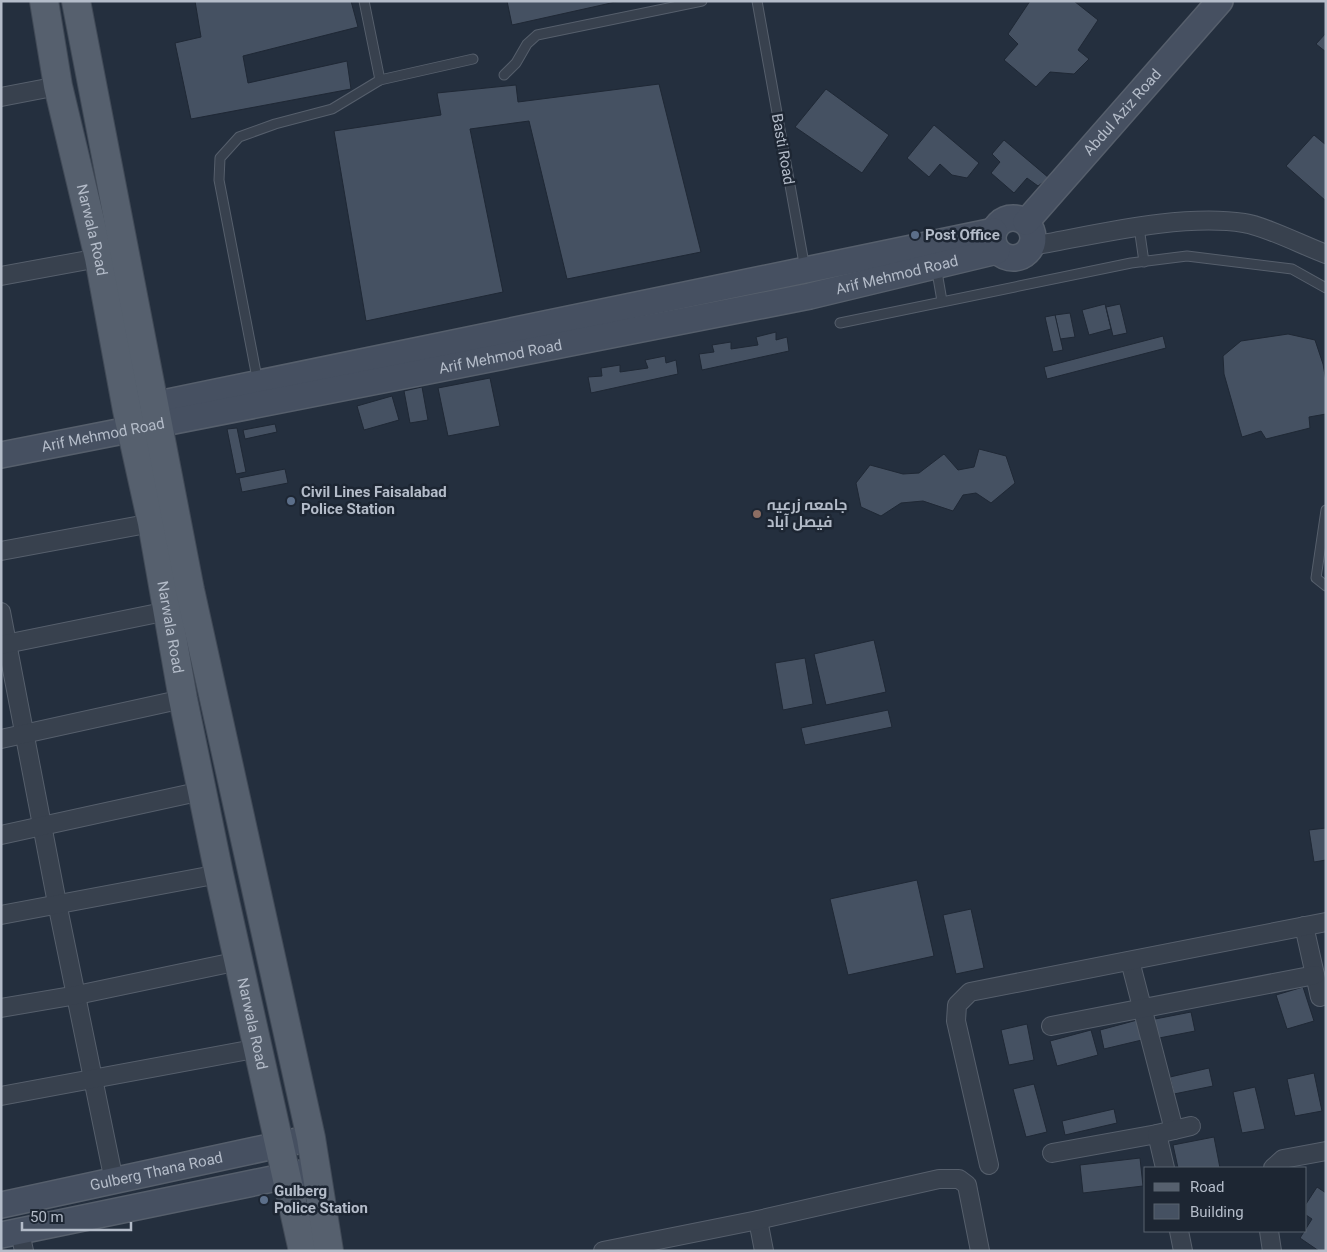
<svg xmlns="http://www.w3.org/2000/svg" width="1327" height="1252" font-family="Roboto,Cairo,sans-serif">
  <rect width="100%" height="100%" fill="#242f3e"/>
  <g fill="#455162" stroke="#1f2835">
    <polygon points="195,1 351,1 358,27 243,56 248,83 347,61 351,89 191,119 175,43 201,37"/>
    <polygon points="507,1 620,1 512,25"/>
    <polygon points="1030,1 1074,1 1098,20 1078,50 1089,59 1074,74 1050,72 1036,87 1004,60 1018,44 1008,34"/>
    <polygon points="1326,33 1326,52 1316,44"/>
    <polygon points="659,84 701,252 567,279 529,121 470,129 503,292 366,321 334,131 441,115 437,93 516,85 518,102"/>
    <polygon points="826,89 889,135 862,173 795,127"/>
    <polygon points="934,125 979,163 967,178 952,175 940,164 929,177 907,158"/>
    <polygon points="1314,135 1326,145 1326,201 1286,166"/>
    <polygon points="1004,140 1049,178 1038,186 1027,178 1014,193 991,173 1000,162 992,154"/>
    <polygon points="1105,304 1111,329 1089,335 1082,310"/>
    <polygon points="1120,304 1127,333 1113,336 1106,307"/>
    <polygon points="1070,313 1075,337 1060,339 1055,315"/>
    <polygon points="1055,315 1063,350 1053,352 1045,317"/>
    <polygon points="776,332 776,340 787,337 789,351 702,370 699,354 714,352 712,345 731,342 731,349 758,345 756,337"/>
    <polygon points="1288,334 1315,340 1323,364 1326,381 1326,414 1309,417 1310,428 1266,439 1261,431 1242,437 1224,374 1223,356 1241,341"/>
    <polygon points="1163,336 1166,348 1047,379 1044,367"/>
    <polygon points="665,356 666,363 676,360 678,374 591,393 588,377 602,376 601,368 620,365 620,372 648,368 645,360"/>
    <polygon points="490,378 500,426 448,436 438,388"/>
    <polygon points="422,387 428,420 410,423 404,391"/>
    <polygon points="392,396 399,420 364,430 357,406"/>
    <polygon points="275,424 277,432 245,439 243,430"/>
    <polygon points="237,428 246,472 236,474 227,429"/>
    <polygon points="979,449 1006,456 1015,483 991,503 976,493 963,495 953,511 923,501 901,503 881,516 861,507 856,483 870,465 903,474 919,473 944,454 958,470 974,467"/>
    <polygon points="285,469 288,483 242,492 239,478"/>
    <polygon points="874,640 886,692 826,705 814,654"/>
    <polygon points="805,658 813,704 783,710 775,663"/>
    <polygon points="888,710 892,727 805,745 801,728"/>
    <polygon points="1326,828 1326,860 1314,862 1309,830"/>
    <polygon points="917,880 934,956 848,975 830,899"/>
    <polygon points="971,909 984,968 956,974 943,915"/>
    <polygon points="1303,987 1314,1021 1287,1029 1276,995"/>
    <polygon points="1191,1012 1195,1031 1154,1039 1150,1020"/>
    <polygon points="1141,1019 1146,1039 1104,1049 1100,1030"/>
    <polygon points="1027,1024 1034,1060 1009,1065 1001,1030"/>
    <polygon points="1091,1030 1098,1055 1057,1066 1050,1041"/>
    <polygon points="1209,1068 1213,1086 1174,1094 1170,1077"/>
    <polygon points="1314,1073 1322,1111 1295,1116 1287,1079"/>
    <polygon points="1034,1084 1047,1132 1026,1137 1013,1089"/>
    <polygon points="1255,1087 1265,1129 1242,1133 1233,1092"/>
    <polygon points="1114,1109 1117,1123 1065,1135 1062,1121"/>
    <polygon points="1214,1137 1220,1168 1178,1168 1173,1145"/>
    <polygon points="1140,1158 1143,1186 1083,1193 1080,1165"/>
    <polygon points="1317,1187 1326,1193 1326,1251 1319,1251 1300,1238 1312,1219 1306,1215 1306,1204"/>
  </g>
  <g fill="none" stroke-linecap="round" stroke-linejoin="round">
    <g stroke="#565f6c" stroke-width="11">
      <g id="lane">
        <polyline points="364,1 380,80"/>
        <polyline points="757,1 805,269"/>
        <polyline points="504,75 516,63 527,44 537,35 702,1"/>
        <polyline points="1139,227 1144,262"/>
        <polyline points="936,266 942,301"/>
        <polyline points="840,323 1131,263 1187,256 1292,269 1326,288"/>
        <polyline points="258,383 219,180 220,158 239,137 275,124 332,109 380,80 473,59"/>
        <polyline points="1326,510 1316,578 1326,586"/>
      </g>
    </g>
    <g stroke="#565f6c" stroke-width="20">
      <g id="street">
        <polyline points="1,97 58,86"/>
        <path d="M1032 246C1095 235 1181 213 1244 223 1265 226 1304 246 1326 254"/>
        <polyline points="1,276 99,258"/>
        <polyline points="1,551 152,523"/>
        <polyline points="1,612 57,903 114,1181"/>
        <polyline points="1,645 168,611"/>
        <polyline points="1,739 183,699"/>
        <polyline points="1,835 202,791"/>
        <polyline points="1,915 219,874"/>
        <polyline points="1304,926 1320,997"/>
        <polyline points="1130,961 1174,1130"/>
        <polyline points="1,1008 77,995 239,961"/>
        <polyline points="1051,1026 1315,975"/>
        <polyline points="1,1096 259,1048"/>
        <polyline points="1052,1153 1157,1134"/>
        <polyline points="989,1165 956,1021 957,1005 970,992 1326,922"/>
        <polyline points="1165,1168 1157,1134 1191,1126"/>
        <polyline points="1273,1168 1283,1159 1326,1151"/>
        <polyline points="758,1220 764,1251"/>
        <polyline points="1179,1231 1183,1251"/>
        <polyline points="1269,1231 1272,1251"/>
        <polyline points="20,1232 24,1251"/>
        <polyline points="603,1251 758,1220 939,1179 959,1179 967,1185 980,1251"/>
      </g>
    </g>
    <g stroke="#565f6c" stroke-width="28">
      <g id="secondary">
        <circle cx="1013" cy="238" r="20"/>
        <path id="s1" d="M1026 222 1220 1"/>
        <polyline points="134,409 994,231"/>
        <path id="s2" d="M1 455 810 296 997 251"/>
        <path id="s3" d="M1 1205 311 1138"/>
        <polyline points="1,1235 316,1170"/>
      </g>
    </g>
    <g stroke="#414a57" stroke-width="30">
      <g id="primary">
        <path id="s4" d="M44 1 58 86 99 258 127 410 152 523 183 699 219 874 303 1251"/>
        <polyline points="76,1 190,590 311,1138 329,1251"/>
      </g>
    </g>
    <use href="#lane" stroke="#38414e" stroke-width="9"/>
    <use href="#street" stroke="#38414e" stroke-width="18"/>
    <use href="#secondary" stroke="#465061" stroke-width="25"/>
    <use href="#primary" stroke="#56606e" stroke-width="28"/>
  </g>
  <g fill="#5c6f8a" stroke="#1d2633" stroke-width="2">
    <circle cx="915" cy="235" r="5"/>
    <circle cx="291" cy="501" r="5"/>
    <circle cx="264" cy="1200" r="5"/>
  </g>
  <circle fill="#8d6e63" stroke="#1d2633" stroke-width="2" cx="757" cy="514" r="5"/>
  <g text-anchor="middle" stroke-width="5" stroke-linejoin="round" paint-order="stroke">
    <g font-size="15" fill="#b4bcc9" stroke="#1d2633">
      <text dy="5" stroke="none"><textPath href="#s1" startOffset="146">Abdul Aziz Road</textPath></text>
      <text transform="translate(783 149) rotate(80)" y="5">Basti Road</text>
      <text dy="5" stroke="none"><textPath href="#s4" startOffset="234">Narwala Road</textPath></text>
      <text dy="5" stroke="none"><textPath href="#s2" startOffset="914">Arif Mehmod Road</textPath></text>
      <text dy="5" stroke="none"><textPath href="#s2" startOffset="509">Arif Mehmod Road</textPath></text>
      <text dy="5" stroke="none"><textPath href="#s2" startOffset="104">Arif Mehmod Road</textPath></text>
      <text dy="5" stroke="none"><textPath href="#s4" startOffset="639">Narwala Road</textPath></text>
      <text dy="5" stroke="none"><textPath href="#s4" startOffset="1044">Narwala Road</textPath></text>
      <text dy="5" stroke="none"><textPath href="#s3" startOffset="159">Gulberg Thana Road</textPath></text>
    </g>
    <g font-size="15" font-weight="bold" fill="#b4bcc9" stroke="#1d2633" text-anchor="start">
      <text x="925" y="240">Post Office</text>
      <text x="301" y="497">Civil Lines Faisalabad<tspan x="301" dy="17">Police Station</tspan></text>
      <text x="767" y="510">جامعہ زرعیہ<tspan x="767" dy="17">فیصل آباد</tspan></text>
      <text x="274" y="1196">Gulberg<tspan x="274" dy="17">Police Station</tspan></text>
    </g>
  </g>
  <rect width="1327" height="1252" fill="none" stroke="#b4bcc9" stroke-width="5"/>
  <rect x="1144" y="1167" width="162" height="65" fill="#1d2633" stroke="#59626f"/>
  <rect x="1154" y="1183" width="25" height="8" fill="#56606e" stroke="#59626f"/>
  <text x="1190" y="1192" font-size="15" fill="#b4bcc9">Road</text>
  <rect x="1154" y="1204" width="25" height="15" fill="#455162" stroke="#59626f"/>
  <text x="1190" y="1217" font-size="15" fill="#b4bcc9">Building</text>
  <path d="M22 1222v8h109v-8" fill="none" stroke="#b4bcc9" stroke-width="2.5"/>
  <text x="30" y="1222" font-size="15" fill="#b4bcc9" stroke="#1d2633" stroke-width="4" paint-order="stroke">50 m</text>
</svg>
